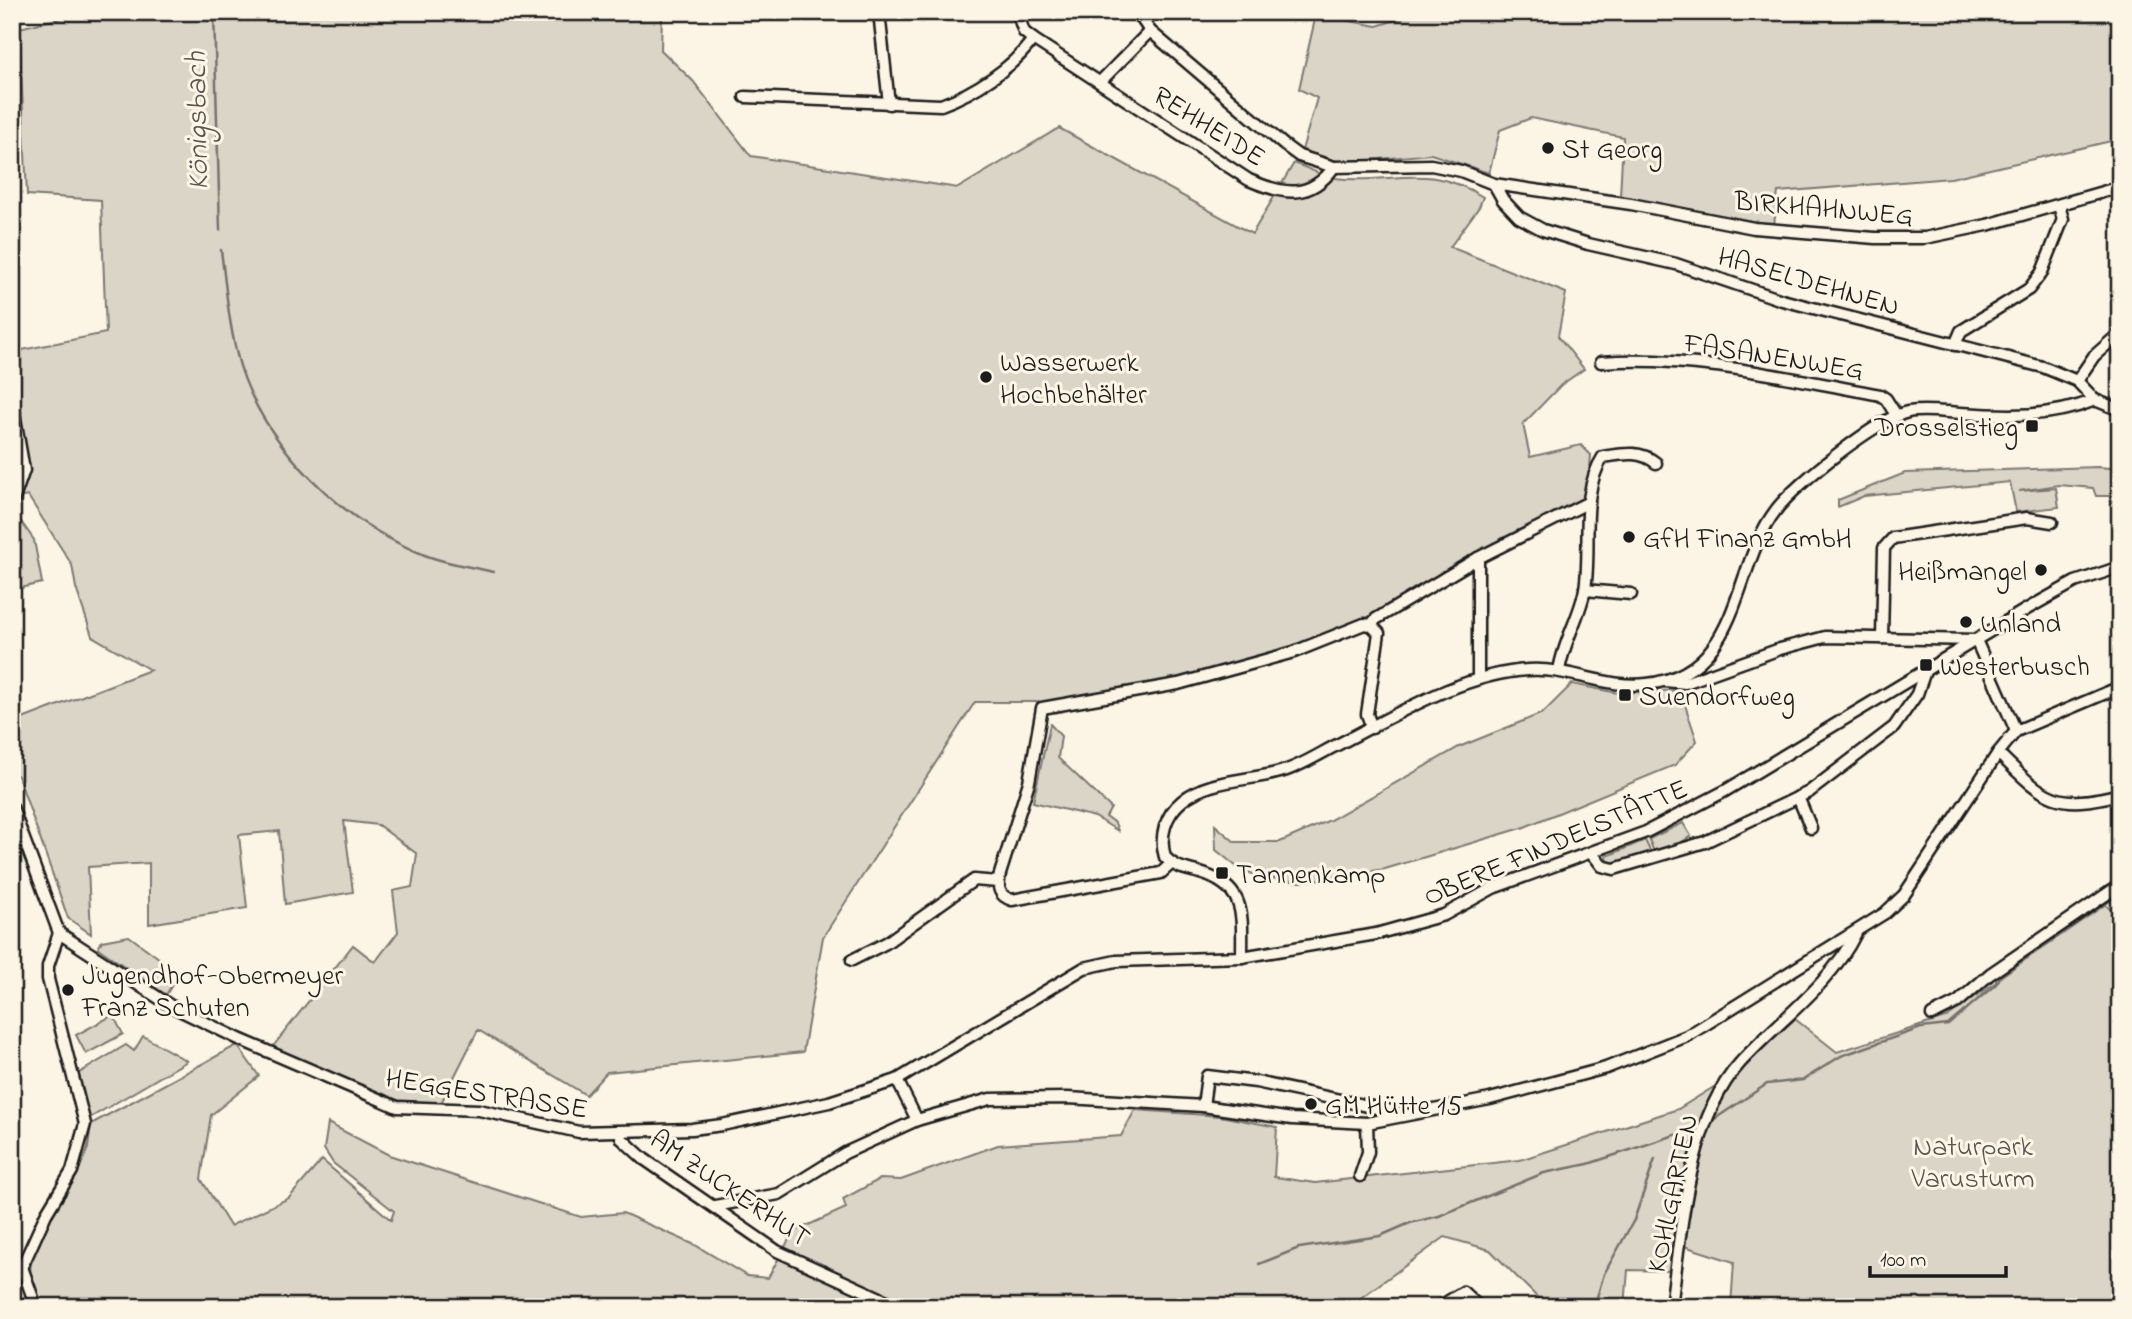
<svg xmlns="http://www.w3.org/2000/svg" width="2132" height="1319" font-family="'Indie Flower',sans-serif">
  <rect width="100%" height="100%" fill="#fcf5e5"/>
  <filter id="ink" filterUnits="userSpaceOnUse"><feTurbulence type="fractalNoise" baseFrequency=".0143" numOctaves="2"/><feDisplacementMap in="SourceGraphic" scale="14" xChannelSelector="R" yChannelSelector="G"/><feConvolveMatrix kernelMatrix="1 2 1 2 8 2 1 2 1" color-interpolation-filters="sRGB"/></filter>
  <g filter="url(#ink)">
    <g fill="#dbd5c8" stroke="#7c7872" stroke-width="2">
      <path d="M86 12H662L661 50 693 81 751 156 958 188 1059 128 1252 234 1294 163C1307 168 1322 176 1335 178 1393 185 1426 161 1483 197L1479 207 1450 247 1566 293 1558 336 1584 369 1561 385 1523 424 1530 457 1581 445 1591 455 1589 480 1583 500 1479 552 1374 615 1298 644 1223 668 1141 688 1049 702H975L823 937 803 1052 607 1072 586 1095 478 1030 441 1103 391 1100 271 1049 353 945 375 962 398 932 393 891 412 887 417 854 378 825 344 821 353 892 285 904 279 831 239 835 247 908 149 924V863L88 867 91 934 68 918 18 776 12 772V723L150 670 92 636 76 588 72 565 28 496 12 499V352L106 333 101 200 27 195 19 28Z"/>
      <polygon points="1420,12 2120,12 2120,139 1951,178 1778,192 1774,225 1620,197 1623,137 1531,118 1500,130 1489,173 1431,154 1339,163 1302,150 1317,98 1299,89 1316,15 1377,26"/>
      <polygon points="2098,467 2120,469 2120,496 2096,496 2093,488 2059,485 2019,491 2056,488 2059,507 2016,512 2010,482 1864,496 1838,507 1838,500 1905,473"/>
      <polygon points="12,509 34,540 42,583 12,590"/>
      <polygon points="1572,684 1618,693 1680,690 1697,741 1675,765 1522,828 1385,869 1301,882 1259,877 1237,867 1216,850 1215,825 1235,842 1280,842 1330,820 1459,747 1543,713"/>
      <polygon points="1050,724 1061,736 1058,758 1111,808 1106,817 1115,823 1118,831 1095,817 1033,802"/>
      <polygon points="1683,823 1691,836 1676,846 1654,852 1649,839"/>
      <polygon points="1645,840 1651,853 1612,865 1605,857"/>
      <polygon points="2102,901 2112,911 2112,933 2120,935 2120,1307 1731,1307 1734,1262 1681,1245 1674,1271 1628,1270 1625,1307 1547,1307 1490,1250 1445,1237 1348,1307 42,1307 30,1274 31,1260 51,1216 77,1175 88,1148 91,1124 237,1045 259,1076 211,1115 201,1179 230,1226 289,1198 322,1160 391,1220 394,1211 333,1163 324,1149 328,1123 389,1155 581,1217 623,1213 695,1245 747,1276 768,1278 793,1232 846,1208 843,1199 880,1179 901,1180 998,1145 1121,1136 1135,1110 1220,1116 1277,1127 1274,1177 1315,1183 1520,1160 1678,1109 1725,1080 1795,1019 1837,1052 1945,1018 1996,982 1996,972"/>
      <polygon points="129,936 179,973 166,995 98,948 102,941"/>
      <polygon points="113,1015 123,1034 86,1054 76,1035"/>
      <polygon points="143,1036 187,1061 88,1119 76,1075 126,1045 134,1051"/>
    </g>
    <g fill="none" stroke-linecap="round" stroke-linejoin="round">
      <g stroke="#75726c" stroke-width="2.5">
        <polyline points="214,12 220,230"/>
        <path d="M221 250C226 288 229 328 240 366 265 446 343 522 420 553 442 563 469 566 493 572"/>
        <polyline points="1713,1120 1767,1084 1803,1080 1841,1056 1921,1028 1948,1025 1996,984 2001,976 2120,894"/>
        <polyline points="1259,1264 1299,1248 1380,1236 1410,1223 1439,1216 1544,1173 1588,1164 1699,1127"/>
        <polyline points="1594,1307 1604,1274 1634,1220 1655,1159"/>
      </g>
      <g stroke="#1c1c1c" stroke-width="15">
        <g id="minor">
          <polyline points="879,12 889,104"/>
          <polyline points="917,12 922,15 935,12"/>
          <polyline points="1017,12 1024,32 1033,39"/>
          <polyline points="1137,12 1150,31 1284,145 1299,156 1334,167 1431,165 1461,171 1494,184 1631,204 1754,228 1875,238 1925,238 1987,225 2120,187"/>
          <polyline points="1100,82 1150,31"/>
          <path d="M745 97 941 105C974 93 1013 68 1033 39L1249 180C1284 195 1310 200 1334 167"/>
          <polyline points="1494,184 1503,200 1519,217 1543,230 1588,244 1676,264 1782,300 2043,367 2077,381 2095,400 2120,410"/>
          <polyline points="1955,345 1961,331 2029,289 2042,272 2063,219 2059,206"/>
          <path d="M1601 362C1695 355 1788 378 1880 395L1886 399 1896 415"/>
          <polyline points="2077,381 2094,356 2120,333"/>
          <polyline points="12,401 24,470 12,504"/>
          <polyline points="1585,590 1631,594"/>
          <polyline points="1371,625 1379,633 1367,714 1372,728"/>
          <polyline points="1882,638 1884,548 1893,538 2027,518 2052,522"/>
          <path d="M1559 671C1563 642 1580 617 1585 589 1592 546 1579 494 1603 457 1623 454 1640 450 1656 463"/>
          <polyline points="1478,679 1478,558"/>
          <polyline points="1665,681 1685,683 1780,649 1825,637 1976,640 2016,731"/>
          <path d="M1998 753C2044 798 2054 811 2120 794"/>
          <polyline points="1798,797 1811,828"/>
          <polyline points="12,807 59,933 171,1006 239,1039 397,1107 479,1110 579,1132 692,1129 722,1125 829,1102 897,1080 1084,968 1116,961 1242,957 1376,934 1444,915 1493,888 1646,832 1725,791 2027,609 2075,582 2120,567"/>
          <polyline points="1592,853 1602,866 1614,869 1705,842 1809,792 1894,727 1917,694 1925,671"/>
          <path d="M1171 864 1161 873 1012 900C999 896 997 888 1000 874L1029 782 1042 708 1178 684 1294 652 1364 624 1371 625 1376 619 1478 558 1589 502"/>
          <path d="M1242 957C1242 915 1247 887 1200 873 1186 869 1175 868 1165 857 1159 837 1165 815 1182 801 1208 779 1249 781 1280 772 1300 767 1319 754 1337 745 1396 715 1461 674 1528 670 1569 667 1606 689 1647 684 1743 673 1731 568 1776 510 1794 485 1880 417 1908 412 1925 409 1943 412 1960 413 2007 416 2051 418 2095 400"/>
          <polyline points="852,960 886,943 974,880 998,882"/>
          <polyline points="1932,1015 1958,1002 1990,974 2120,885"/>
          <polyline points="897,1080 917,1120"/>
          <polyline points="1203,1106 1207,1076 1256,1082 1405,1114"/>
          <polyline points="620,1133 622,1139 644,1159 777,1251 900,1307"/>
          <polyline points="1360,1176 1368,1152 1367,1123"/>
          <polyline points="715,1206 779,1194 845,1153 917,1120 990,1099 1068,1098 1203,1106 1292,1119 1367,1123 1490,1099 1606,1068 1687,1036 1885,913 1904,895 1998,753 2016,731 2120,687"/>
          <polyline points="22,1267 36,1307"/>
          <polyline points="12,1277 22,1267 46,1214 72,1171 85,1124 48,979 48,966 59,933"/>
          <polyline points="1439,1307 1463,1292 1479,1307"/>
          <path d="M1671 1307C1681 1233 1688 1120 1740 1063 1779 1020 1830 986 1856 933"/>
        </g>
      </g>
      <use href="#minor" stroke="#fcf5e5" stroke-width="10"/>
    </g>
  </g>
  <g fill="#1c1c1c" stroke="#fcf5e5" stroke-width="2.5">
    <circle cx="1548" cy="148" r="7"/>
    <circle cx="986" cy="377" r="7"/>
    <rect x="2025" y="419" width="14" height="14" rx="3.5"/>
    <circle cx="1629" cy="537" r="7"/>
    <circle cx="2041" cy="570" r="7"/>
    <circle cx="1966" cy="622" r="7"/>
    <rect x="1919" y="658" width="14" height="14" rx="3.5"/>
    <rect x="1618" y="688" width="14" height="14" rx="3.5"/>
    <rect x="1215" y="866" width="14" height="14" rx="3.5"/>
    <circle cx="68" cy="990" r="7"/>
    <circle cx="1311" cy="1104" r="7"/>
  </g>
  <g text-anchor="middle" stroke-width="6" stroke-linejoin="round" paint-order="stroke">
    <g font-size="28" fill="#1c1c1c" stroke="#fcf5e5">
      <text transform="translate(1210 125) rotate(32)" y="10">REHHEIDE</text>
      <text transform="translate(1824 207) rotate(5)" y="10">BIRKHAHNWEG</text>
      <text transform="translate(1809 280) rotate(16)" y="10">HASELDEHNEN</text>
      <text transform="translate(1774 355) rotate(9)" y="10">FASANENWEG</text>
      <text transform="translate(1555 841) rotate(-23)" y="10">OBERE FINDELSTÄTTE</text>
      <text transform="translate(487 1092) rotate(9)" y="10">HEGGESTRASSE</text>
      <text transform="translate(731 1187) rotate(34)" y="10">AM ZUCKERHUT</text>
      <text transform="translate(1671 1193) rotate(-78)" y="10">KOHLGARTEN</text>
    </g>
    <g font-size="28" fill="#1c1c1c" stroke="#fcf5e5" text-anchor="start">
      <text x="1562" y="158">St Georg</text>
      <text x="1000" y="371">Wasserwerk<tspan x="1000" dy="32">Hochbehälter</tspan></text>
      <text x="2018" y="436" text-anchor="end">Drosselstieg</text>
      <text x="1643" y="547">GfH Finanz GmbH</text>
      <text x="2027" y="580" text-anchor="end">Heißmangel</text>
      <text x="1980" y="632">Unland</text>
      <text x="1940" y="675">Westerbusch</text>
      <text x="1639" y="705">Suendorfweg</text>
      <text x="1236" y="883">Tannenkamp</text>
      <text x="82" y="984">Jugendhof-Obermeyer<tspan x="82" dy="32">Franz Schuten</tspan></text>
      <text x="1325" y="1114">GM Hütte 15</text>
    </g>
    <g font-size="28" fill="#555450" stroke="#fcf5e5">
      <text x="1973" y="1155">Naturpark<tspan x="1973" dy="32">Varusturm</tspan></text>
    </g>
    <g font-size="30" font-style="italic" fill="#575551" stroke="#fcf5e5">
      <text transform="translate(196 121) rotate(-91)" y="10">Königsbach</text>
    </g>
  </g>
  <rect width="2132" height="1319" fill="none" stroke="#fcf5e5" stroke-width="42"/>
  <rect x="21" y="21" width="2090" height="1277" fill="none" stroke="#1c1c1c" stroke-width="2.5" filter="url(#ink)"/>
  <path d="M1870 1266v10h136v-10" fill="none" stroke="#1c1c1c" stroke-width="3.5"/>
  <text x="1880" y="1266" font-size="21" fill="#1c1c1c" stroke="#fcf5e5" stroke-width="5" paint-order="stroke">100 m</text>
</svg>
